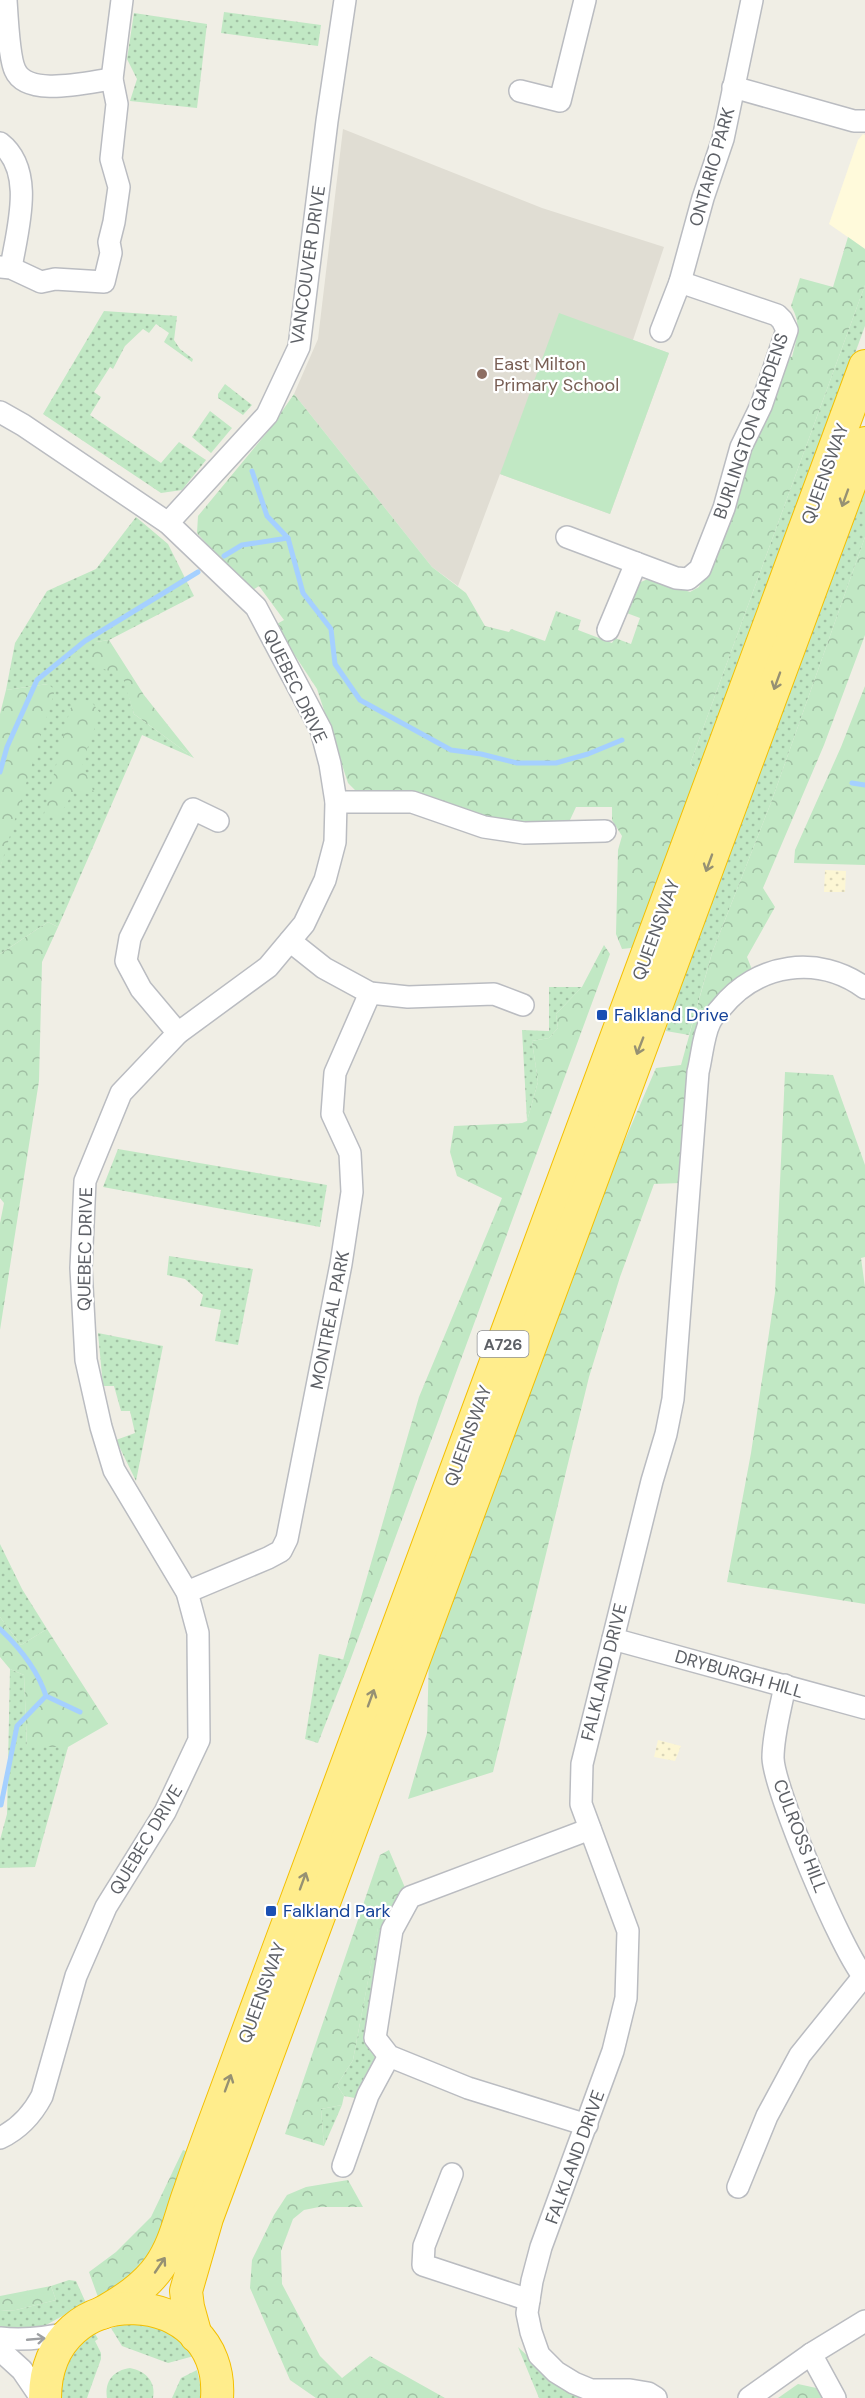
<svg xmlns="http://www.w3.org/2000/svg" width="865" height="2398" font-family="'DM Sans',sans-serif">
  <defs>
    <pattern id="grass-dots" width="8" height="8" patternUnits="userSpaceOnUse" patternTransform="scale(1.5)"><rect width="8" height="8" fill="#c1e8c4"/><path d="M2 2h.1M6 6h.1" fill="none" stroke="#a0bfa3" stroke-width="1.8" stroke-linecap="round"/></pattern>
    <pattern id="forest-crowns" width="20" height="18" patternUnits="userSpaceOnUse" patternTransform="scale(1.5)"><rect width="20" height="18" fill="#c1e8c4"/><path d="M2 6a3 3 0 1 1 6 0M12 15a3 3 0 1 1 6 0" fill="none" stroke="#a0bfa3"/></pattern>
    <pattern id="sand-dots" width="8" height="8" patternUnits="userSpaceOnUse" patternTransform="scale(1.5)"><rect width="8" height="8" fill="#fcf6d4"/><path d="M2 2h.1M6 6h.1" fill="none" stroke="#dad5b9" stroke-width="1.8" stroke-linecap="round"/></pattern>
  </defs>
  <rect width="100%" height="100%" fill="#f0eee5"/>
  <polygon fill="#fffadb" points="863,134 865,135 865,249 829,224 858,140"/>
  <polygon fill="#e0ddd3" points="343,129 542,208 664,247 633,340 669,353 610,514 500,474 458,586 432,567 294,394 318,339"/>
  <g fill="url(#grass-dots)">
    <polygon points="224,12 321,25 318,46 221,33"/>
    <polygon points="134,13 207,24 197,108 130,101 137,79 127,59"/>
    <polygon points="865,285 865,326 701,775 690,764"/>
    <polygon points="104,311 177,316 174,340 180,349 193,359 192,362 164,342 169,333 156,324 149,333 143,329 125,346 113,369 110,367 94,392 101,397 90,415 161,463 179,442 206,460 182,490 161,493 43,414"/>
    <polygon points="225,384 252,405 243,415 218,398 218,394"/>
    <polygon points="210,411 232,428 211,453 192,437"/>
    <polygon points="865,483 865,537 772,800 712,953 689,1035 666,1031 674,994"/>
    <polygon points="136,517 168,544 194,596 109,640 96,642 124,678 134,714 194,758 142,735 58,927 48,922 0,954 0,868 48,684 6,690 15,643 47,591 96,569"/>
    <polygon points="549,987 582,987 556,1014 558,1028 549,1038 532,1041 538,1082 527,1121 522,1030 549,1031"/>
    <polygon points="118,1149 327,1185 320,1227 103,1187"/>
    <polygon points="169,1256 253,1269 238,1345 215,1341 221,1310 200,1306 203,1295 185,1279 167,1275"/>
    <polygon points="98,1333 163,1346 136,1481 116,1440 135,1433 130,1411 121,1411 114,1386 103,1386"/>
    <polygon points="0,1544 22,1589 47,1629 21,1645 0,1617"/>
    <polygon points="319,1654 350,1661 318,1743 305,1739"/>
    <polygon points="10,1669 24,1675 27,1747 68,1747 35,1867 0,1868 0,1840 7,1814"/>
    <polygon points="378,1927 386,1927 379,2062 360,2099 344,2096 337,2085 353,2060"/>
    <polygon points="342,2105 324,2146 321,2109"/>
    <polygon points="69,2280 76,2281 86,2303 37,2330 21,2332 0,2326 0,2311 16,2310 56,2300 51,2286"/>
    <path d="M128 2323C160 2323 173 2334 194 2356L168 2363 122 2346 111 2328Z"/>
    <path d="M94 2332 98 2339 95 2341 101 2353V2359L87 2398H61C61 2370 73 2350 94 2332Z"/>
    <polygon points="518,2347 564,2390 584,2398 539,2398"/>
    <path d="M130 2368C146 2371 156 2382 153 2398H107C104 2381 114 2370 130 2368Z"/>
    <polygon points="197,2370 201,2388 201,2398 172,2398 181,2378"/>
  </g>
  <g fill="url(#forest-crowns)">
    <path d="M848 237 865 249V285L690 764 701 775 640 947 622 949 616 934 618 850 622 836 612 820V807H576L570 820 561 825 528 828 360 795 348 783 317 689 275 625 284 620 259 586 250 592 197 533 198 516 269 430 294 394 432 567 466 593 485 626 509 632 511 629 545 641 556 611 581 620 578 630 612 643 615 638 631 644 640 618 624 612 634 585 650 578 690 592 699 587 786 355 792 357C797 338 802 324 791 306L800 278 833 287Z"/>
    <polygon points="865,537 865,635 824,745 763,888 775,907 747,957 753,972 711,1006 681,1183 654,1184 620,1277 589,1377 493,1772 408,1799 427,1733 429,1654 599,1200 656,1068 681,1065 712,953 772,800"/>
    <polygon points="109,640 144,695 194,758 134,714 123,678 87,661 96,642"/>
    <polygon points="48,684 55,690 0,868 0,714 6,690"/>
    <polygon points="865,686 865,865 794,863 795,850 841,747"/>
    <polygon points="78,699 91,701 100,713 82,763 95,795 74,791 60,815 43,818 70,709"/>
    <polygon points="48,922 58,927 42,962 39,1081 0,1330 0,1223 4,1203 0,1198 0,954"/>
    <polygon points="604,945 610,954 350,1661 343,1660 419,1397 502,1198 457,1176 450,1152 454,1126 522,1123 527,1121 538,1082 532,1041 549,1038 558,1028 556,1014 582,987"/>
    <polygon points="785,1072 833,1075 865,1165 865,1257 861,1258 865,1287 865,1604 727,1582 751,1453 775,1293"/>
    <polygon points="0,1617 21,1645 47,1629 108,1724 68,1747 27,1747 24,1675 10,1669 0,1657"/>
    <polygon points="389,1850 406,1890 386,1927 378,1928 353,2060 337,2085 344,2096 342,2105 321,2109 324,2146 285,2134 380,1855"/>
    <polygon points="183,2150 191,2153 160,2240 130,2276 98,2297 89,2272 116,2252 151,2217"/>
    <polygon points="348,2180 363,2207 319,2207 304,2210 293,2219 281,2251 282,2284 320,2356 342,2378 370,2356 445,2398 316,2398 290,2380 250,2288 252,2260 274,2215 287,2195 306,2187"/>
    <polygon points="51,2286 56,2300 16,2310 0,2311 0,2296"/>
    <polygon points="798,2384 821,2389 827,2398 778,2398"/>
  </g>
  <g fill="url(#sand-dots)">
    <polygon points="825,870 846,871 845,892 824,892"/>
    <polygon points="658,1740 681,1746 675,1761 654,1757"/>
  </g>
  <polygon fill="#c1e8c4" points="559,313 669,353 610,514 500,474"/>
  <g fill="none" stroke-linecap="round" stroke-linejoin="round">
    <g stroke="#a5d0ff" stroke-width="5">
      <polyline points="252,471 267,516 288,538 303,593 331,629 335,664 360,700 451,750 481,754 517,763 556,763 588,754 622,740"/>
      <polyline points="224,556 242,545 288,538"/>
      <polyline points="0,772 7,747 37,680 85,641 198,572"/>
      <polyline points="852,783 865,785"/>
      <path d="M0 1629C19 1647 38 1671 46 1696L17 1726 1 1805"/>
      <polyline points="46,1696 80,1712"/>
    </g>
    <g stroke="#babcc1" stroke-width="24">
      <g id="minor">
        <path d="M6 0C7 16 9 58 15 70 27 98 88 82 112 79"/>
        <polyline points="733,87 854,121 865,121"/>
        <polyline points="520,91 560,101 585,0"/>
        <path d="M0 143C36 171 17 230 11 268"/>
        <polyline points="0,267 11,268 41,282 55,279 104,282 111,253 109,242 114,222 119,187 111,159 117,104 112,79 122,0"/>
        <polyline points="661,331 680,282 703,198 723,139 752,0"/>
        <path d="M0 412 23 425 168 523 256 607 321 730 330 764 336 802 335 842 325 880 304 924 268 967 178 1033 121 1093 85 1181 81 1268 86 1360 101 1427 114 1470 187 1592 198 1633 199 1740 165 1812 106 1907 76 1976 42 2096C32 2115 19 2129 0 2138"/>
        <polyline points="168,523 267,415 299,347 327,121 345,0"/>
        <polyline points="567,537 676,578 688,579 700,569 724,508 741,447 761,406 787,330 782,320 777,315 680,282"/>
        <polyline points="608,630 636,563"/>
        <polyline points="336,802 412,802 484,827 524,833 605,831"/>
        <polyline points="290,941 324,968 370,993 408,997 494,994 523,1005"/>
        <polyline points="178,1033 141,989 126,961 130,938 193,809 218,821"/>
        <polyline points="187,1592 268,1558 281,1551 287,1539 341,1264 352,1192 350,1153 332,1114 335,1073 370,993"/>
        <polyline points="613,1639 865,1708"/>
        <path d="M785 1685C781 1708 773 1734 773 1758 774 1790 843 1955 865 1978"/>
        <polyline points="587,2125 468,2088 389,2056 375,2038 392,1930 410,1897 590,1829"/>
        <polyline points="343,2166 368,2095 389,2056"/>
        <polyline points="452,2174 424,2246 423,2265 529,2300"/>
        <polyline points="738,2187 767,2116 800,2055 863,1977"/>
        <path d="M0 2338C25 2341 47 2338 72 2332"/>
        <polyline points="0,2350 22,2370 41,2398"/>
        <polyline points="811,2354 835,2398"/>
        <path d="M656 2398 648 2393 630 2390H591L574 2383 556 2372 539 2355 531 2332 527 2313 532 2281 541 2247 613 2051 626 1998 628 1931 581 1804 582 1764 652 1481 666 1434 673 1399 698 1072C702 1056 703 1036 710 1022 712 1017 718 1012 721 1008 757 963 818 954 865 988"/>
        <polyline points="749,2398 811,2354 865,2321"/>
      </g>
    </g>
    <g stroke="#f4bf00" stroke-width="34">
      <g id="highway">
        <path d="M102 2313C123 2301 145 2287 159 2267 176 2243 180 2216 190 2190 206 2143 224 2097 241 2050L865 366"/>
        <polyline points="196,2336 188,2307 186,2291 207,2218 865,443"/>
        <path d="M45 2398C46 2273 225 2284 217 2398"/>
      </g>
    </g>
    <use href="#minor" stroke="#fff" stroke-width="21"/>
    <use href="#highway" stroke="#ffed8c" stroke-width="32"/>
  </g>
  <defs><path id="oneway-shaft" d="M-6 0H5M1.5-3L5.5 0L1.5 3" fill="none" stroke-width="1.6" stroke-linecap="round" stroke-linejoin="round" transform="scale(1.5)"/></defs>
  <g stroke="#969173">
    <use href="#oneway-shaft" transform="translate(845 498) rotate(110)"/>
    <use href="#oneway-shaft" transform="translate(777 681) rotate(110)"/>
    <use href="#oneway-shaft" transform="translate(709 863) rotate(110)"/>
    <use href="#oneway-shaft" transform="translate(640 1046) rotate(111)"/>
    <use href="#oneway-shaft" transform="translate(371 1698) rotate(-70)"/>
    <use href="#oneway-shaft" transform="translate(303 1881) rotate(-70)"/>
    <use href="#oneway-shaft" transform="translate(228 2083) rotate(-70)"/>
    <use href="#oneway-shaft" transform="translate(160 2265) rotate(-56)"/>
  </g>
  <use stroke="#9ea0a3" href="#oneway-shaft" transform="translate(36 2339) rotate(-5)"/>
  <circle fill="#8d6e63" stroke="#fff" stroke-width="2" cx="482" cy="374" r="6"/>
  <g fill="#1a4fb4" stroke="#fff" stroke-width="2">
    <rect x="596" y="1009" width="12" height="12" rx="3"/>
    <rect x="265" y="1905" width="12" height="12" rx="3"/>
  </g>
  <g text-anchor="middle" stroke-width="4.5" stroke-linejoin="round" paint-order="stroke">
    <rect fill="#fff" stroke="#8e9094" stroke-width="1.5" x="477.5" y="1331" width="51" height="26" rx="4.5"/>
    <g font-size="16" font-weight="bold" fill="#5d6066">
      <text x="503" y="1350">A726</text>
    </g>
    <g font-size="18" fill="#5d6066" stroke="#fff">
      <text transform="translate(712 167) rotate(-74)" y="6">ONTARIO PARK</text>
      <text transform="translate(308 265) rotate(-82)" y="6">VANCOUVER DRIVE</text>
      <text transform="translate(751 426) rotate(-71)" y="6">BURLINGTON GARDENS</text>
      <text transform="translate(825 474) rotate(-70)" y="6">QUEENSWAY</text>
      <text transform="translate(295 686) rotate(64)" y="6">QUEBEC DRIVE</text>
      <text transform="translate(656 930) rotate(-70)" y="6">QUEENSWAY</text>
      <text transform="translate(85 1249) rotate(-89)" y="6">QUEBEC DRIVE</text>
      <text transform="translate(330 1320) rotate(-79)" y="6">MONTREAL PARK</text>
      <text transform="translate(468 1436) rotate(-70)" y="6">QUEENSWAY</text>
      <text transform="translate(604 1672) rotate(-76)" y="6">FALKLAND DRIVE</text>
      <text transform="translate(739 1674) rotate(16)" y="6">DRYBURGH HILL</text>
      <text transform="translate(800 1836) rotate(69)" y="6">CULROSS HILL</text>
      <text transform="translate(146 1840) rotate(-59)" y="6">QUEBEC DRIVE</text>
      <text transform="translate(262 1993) rotate(-70)" y="6">QUEENSWAY</text>
      <text transform="translate(575 2157) rotate(-70)" y="6">FALKLAND DRIVE</text>
    </g>
    <g font-size="18" fill="#785e54" stroke="#fff" text-anchor="start">
      <text x="494" y="370">East Milton<tspan x="494" dy="21">Primary School</tspan></text>
    </g>
    <g font-size="18" fill="#164399" stroke="#fff" text-anchor="start">
      <text x="614" y="1021">Falkland Drive</text>
      <text x="283" y="1917">Falkland Park</text>
    </g>
  </g>
</svg>
